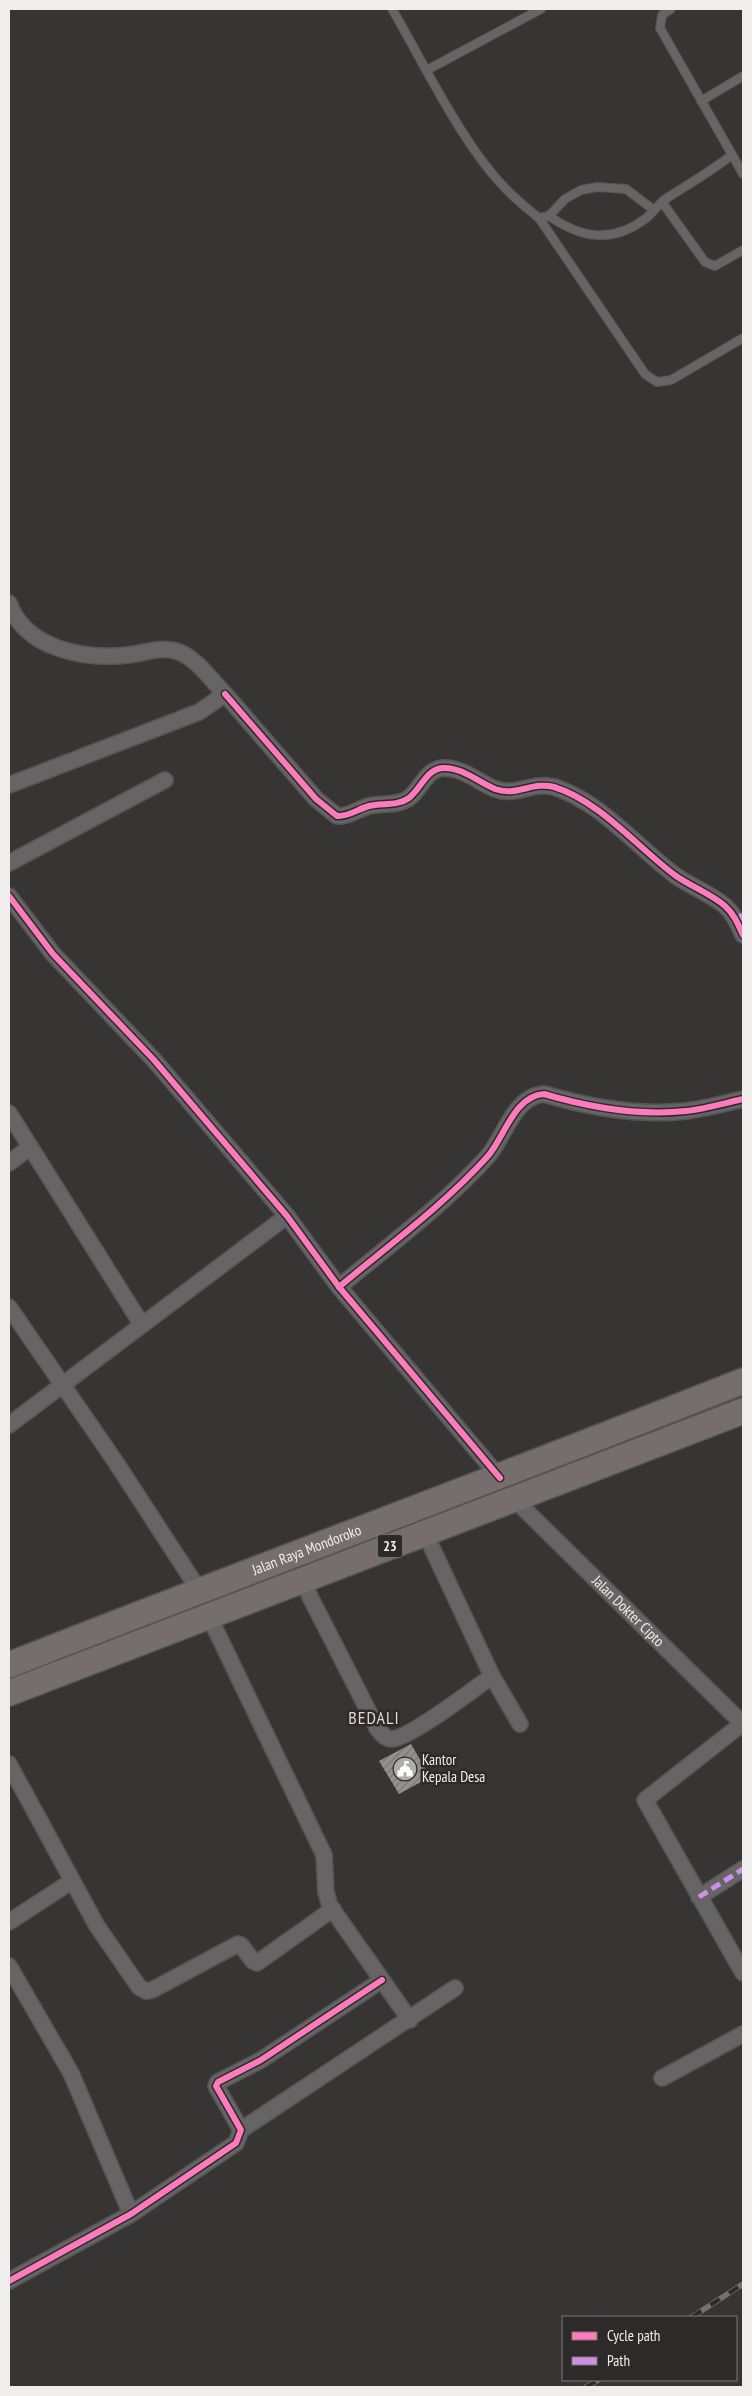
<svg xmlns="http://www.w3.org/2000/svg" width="752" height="2396" font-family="'PT Sans Narrow',sans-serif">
  <defs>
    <pattern id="building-hatch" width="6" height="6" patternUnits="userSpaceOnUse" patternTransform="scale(1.25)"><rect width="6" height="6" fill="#98908e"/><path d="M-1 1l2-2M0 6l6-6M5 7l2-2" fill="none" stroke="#7c7675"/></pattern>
  </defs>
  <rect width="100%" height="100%" fill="#373534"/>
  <polygon fill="url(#building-hatch)" points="411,1744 430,1777 399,1794 379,1761"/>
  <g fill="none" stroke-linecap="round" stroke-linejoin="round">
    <g stroke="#555353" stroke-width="10">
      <g id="service">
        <path d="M392 9C425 65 464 149 510 193 519 202 529 210 539 218L549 216C581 238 611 244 645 219 652 214 657 206 664 200 687 185 710 172 732 155"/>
        <polyline points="671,9 662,15 660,28 743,174"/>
        <polyline points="427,70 541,9"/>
        <polyline points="701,101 743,76"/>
        <polyline points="662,202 705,262 715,266 743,250"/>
        <polyline points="549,216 565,199 581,190 597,187 626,189 654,210"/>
        <polyline points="539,218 645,374 657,382 671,380 743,338"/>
      </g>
    </g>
    <g stroke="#555353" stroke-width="18">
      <g id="minor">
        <path d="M9 603C25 649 85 660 127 655 144 654 159 646 176 651 196 657 211 680 225 694L199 712 9 785"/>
        <path d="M225 694 316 799 337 816C348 817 358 809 369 806 383 803 398 806 409 798 421 789 426 769 443 768 462 767 478 782 495 789 516 797 533 781 554 787 600 801 639 849 676 876 692 887 711 894 725 906 734 914 738 924 743 935"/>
        <polyline points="9,863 165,780"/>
        <polyline points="9,896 53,954 154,1060 287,1216 339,1287 500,1478"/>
        <polyline points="9,1113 142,1325"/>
        <polyline points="9,1163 30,1147"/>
        <path d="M339 1287C389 1245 444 1205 488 1156 505 1136 514 1096 544 1094 588 1107 640 1116 686 1111 705 1109 725 1103 743 1099"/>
        <polyline points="9,1307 115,1461 199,1590"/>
        <polyline points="9,1425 287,1216"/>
        <path id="s1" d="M514 1499 743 1724"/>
        <polyline points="425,1533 492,1676 520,1724"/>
        <path d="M301 1579 377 1728C381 1733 385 1739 392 1739 410 1738 474 1689 492 1676"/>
        <polyline points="209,1616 324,1855 326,1892 330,1906 410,2020"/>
        <polyline points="743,1723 645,1800 743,1973"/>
        <polyline points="9,1764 97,1926 139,1987 146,1991 152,1990 238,1944 241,1945 253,1961 257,1963 333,1909"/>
        <polyline points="699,1897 743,1869"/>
        <polyline points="9,1922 72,1881"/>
        <polyline points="9,1966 71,2073 131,2214"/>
        <polyline points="662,2078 743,2034"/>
        <polyline points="241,2130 455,1988"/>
        <polyline points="9,2281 131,2214 236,2143 241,2130 216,2086 218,2082 261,2060 382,1980"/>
      </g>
    </g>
    <g stroke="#555353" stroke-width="28">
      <g id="trunk">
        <path id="s2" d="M9 1665C253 1569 499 1478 743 1381"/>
        <polyline points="9,1693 743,1411"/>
      </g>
    </g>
    <use href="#service" stroke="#666464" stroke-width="8"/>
    <use href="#minor" stroke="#666464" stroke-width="15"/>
    <use href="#trunk" stroke="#766e6c" stroke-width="25"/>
    <g stroke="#737271" stroke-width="5.5">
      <g id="rail">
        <polyline points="692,2317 743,2284"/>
        <polyline points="586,2387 598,2380"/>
      </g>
    </g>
    <use href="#rail" stroke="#2e2a29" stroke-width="4" stroke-dasharray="11" stroke-linecap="butt"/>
    <g stroke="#ce8fe9" stroke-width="5" stroke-dasharray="10 5" stroke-linecap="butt">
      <polyline points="738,923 743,911"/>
      <polyline points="699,1897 743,1869"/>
    </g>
    <g stroke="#2e2a29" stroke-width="9">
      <g id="cycleway">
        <path d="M225 694 316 799 337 816C348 817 358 809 369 806 383 803 398 806 409 798 421 789 426 769 443 768 462 767 478 782 495 789 516 797 533 781 554 787 600 801 639 849 676 876 692 887 711 894 725 906 734 914 738 924 743 935"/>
        <polyline points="9,896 53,954 154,1060 287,1216 339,1287 500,1478"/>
        <path d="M339 1287C389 1245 444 1205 488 1156 505 1136 514 1096 544 1094 588 1107 640 1116 686 1111 705 1109 725 1103 743 1099"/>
        <polyline points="9,2281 131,2214 236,2143 241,2130 216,2086 218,2082 261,2060 382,1980"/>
      </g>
    </g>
    <use href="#cycleway" stroke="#fd7abc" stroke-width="6"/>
  </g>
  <defs>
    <g id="civic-disc" transform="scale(1.25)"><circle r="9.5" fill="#afadac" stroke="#2e2a29"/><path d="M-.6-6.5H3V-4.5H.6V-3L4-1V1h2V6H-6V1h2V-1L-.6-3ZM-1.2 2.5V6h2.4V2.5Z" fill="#fff"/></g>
  </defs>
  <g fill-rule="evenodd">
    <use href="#civic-disc" x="405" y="1769"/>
  </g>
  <g text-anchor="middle" stroke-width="5" stroke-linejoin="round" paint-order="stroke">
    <rect fill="#2e2a29" stroke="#b6b3b2" stroke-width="1" x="377.5" y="1534.5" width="25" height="23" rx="4"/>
    <g font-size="14" font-weight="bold" fill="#f0eeed">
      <text x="390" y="1551">23</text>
    </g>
    <g font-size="15" fill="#f0eeed" stroke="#2e2a29">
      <text dy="5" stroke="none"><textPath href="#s2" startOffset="319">Jalan Raya Mondoroko</textPath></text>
      <text dy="5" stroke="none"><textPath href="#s1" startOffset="160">Jalan Dokter Cipto</textPath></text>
    </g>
    <g font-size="15" fill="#f0eeed" stroke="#2e2a29" text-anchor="start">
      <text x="422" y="1765">Kantor<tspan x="422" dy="17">Kepala Desa</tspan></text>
    </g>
    <g font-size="18" letter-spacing="1" fill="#ded8d7" stroke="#2e2a29">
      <text x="374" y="1724">BEDALI</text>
    </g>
  </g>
  <rect width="752" height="2396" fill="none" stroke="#f0eeed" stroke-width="20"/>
  <rect x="562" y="2316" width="175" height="65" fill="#2e2a29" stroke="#7c7877"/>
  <rect x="572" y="2332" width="25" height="8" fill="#fd7abc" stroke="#7c7877"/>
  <text x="607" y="2341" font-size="15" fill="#f0eeed">Cycle path</text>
  <rect x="572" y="2357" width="25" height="8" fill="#ce8fe9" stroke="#7c7877"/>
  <text x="607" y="2366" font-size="15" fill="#f0eeed">Path</text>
</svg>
